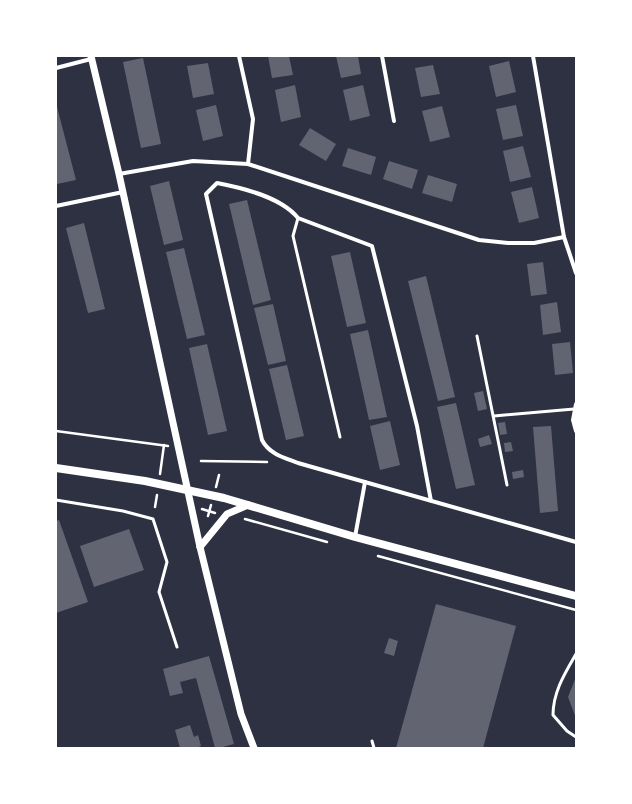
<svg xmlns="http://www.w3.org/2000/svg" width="632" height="804" font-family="Overpass,sans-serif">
  <rect width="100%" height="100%" fill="#2d3142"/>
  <g fill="#626471">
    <polygon points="268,56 289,56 293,75 272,78"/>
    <polygon points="336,56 358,56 361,74 341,78"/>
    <polygon points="143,58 161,144 141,148 123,62"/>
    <polygon points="509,61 516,92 496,97 489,66"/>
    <polygon points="208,63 214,94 193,98 187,66"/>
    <polygon points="433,65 440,94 421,97 415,68"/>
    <polygon points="295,85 301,117 281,122 275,90"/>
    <polygon points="363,85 370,116 350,121 343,90"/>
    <polygon points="56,103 76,180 57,184 56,180"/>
    <polygon points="216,105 223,136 203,141 196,110"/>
    <polygon points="516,105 523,136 503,140 496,109"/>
    <polygon points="442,106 450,137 430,142 422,111"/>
    <polygon points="310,128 336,144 326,161 299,145"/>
    <polygon points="523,146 531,177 510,182 503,151"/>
    <polygon points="348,148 376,157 371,175 342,166"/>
    <polygon points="389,161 418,170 412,189 383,179"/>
    <polygon points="428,175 457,184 452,202 422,193"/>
    <polygon points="169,181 183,240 164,245 150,186"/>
    <polygon points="532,187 539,218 519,223 511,192"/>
    <polygon points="247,200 271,300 253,305 229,204"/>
    <polygon points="84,223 105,309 88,313 66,228"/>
    <polygon points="184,248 205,335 187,339 166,252"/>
    <polygon points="350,252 366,323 347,327 331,256"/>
    <polygon points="543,262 547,294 531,296 527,264"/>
    <polygon points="426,276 455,397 438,401 408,281"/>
    <polygon points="557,302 561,332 543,335 540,305"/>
    <polygon points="273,304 286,361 268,365 254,308"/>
    <polygon points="368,330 387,417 369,420 350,334"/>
    <polygon points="570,342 573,373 555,375 552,344"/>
    <polygon points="207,344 227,431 208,435 189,348"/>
    <polygon points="287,365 304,436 286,440 269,369"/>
    <polygon points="483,391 487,409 478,411 474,393"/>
    <polygon points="456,403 475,485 456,489 437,407"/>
    <polygon points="390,421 400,465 380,470 370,426"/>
    <polygon points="505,422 507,434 500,435 498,423"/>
    <polygon points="551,426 558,511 540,513 533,427"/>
    <polygon points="489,435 492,444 480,447 478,439"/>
    <polygon points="511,442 513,451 505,452 504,443"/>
    <polygon points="523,470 524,477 513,479 512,472"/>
    <polygon points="59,520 88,602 56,613 56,521"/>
    <polygon points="129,529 144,570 94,587 80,546"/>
    <polygon points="436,604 516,626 483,748 396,748"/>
    <polygon points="389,638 398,641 394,656 384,653"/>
    <polygon points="209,656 234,744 219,748 215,748 196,678 180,682 183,693 170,696 163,669"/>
    <polygon points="576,677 576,718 568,697"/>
    <polygon points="190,725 194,737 198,735 201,746 196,748 180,748 175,730"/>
  </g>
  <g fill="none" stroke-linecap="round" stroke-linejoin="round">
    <g stroke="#fff" stroke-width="2.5">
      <polyline points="56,431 168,446"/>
      <polyline points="201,461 267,462"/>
      <polyline points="160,474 164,445"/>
      <polyline points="216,487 219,475"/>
      <polyline points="155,507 157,495"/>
      <polyline points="202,509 215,513"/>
      <polyline points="208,516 211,505"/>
      <polyline points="245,519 327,542"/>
      <polyline points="378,556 576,610"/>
    </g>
    <g stroke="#fff" stroke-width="3">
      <polyline points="298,218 293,236 340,437"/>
      <polyline points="477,336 507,485"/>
      <polyline points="494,416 574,409"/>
      <polyline points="56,500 123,511 153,519 167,562 159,592 177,647"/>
      <path d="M576 654C565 673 553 692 553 715L567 731 576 737"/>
      <polyline points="372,741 374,748"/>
    </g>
    <g stroke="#fff" stroke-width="4">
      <polyline points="239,56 253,119 248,164 479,240 508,243 534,243 564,237"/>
      <polyline points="382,56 394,121"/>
      <polyline points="533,56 564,237 576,273"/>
      <polyline points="56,68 91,59"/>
      <polyline points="119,174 193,161 248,164"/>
      <polyline points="56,206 123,192"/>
      <polyline points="576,404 573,420 576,431"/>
      <path d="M431 501 417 426 372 246 298 218C281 197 243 188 217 183L206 194 262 440C269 454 285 458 298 463L576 542"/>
      <polyline points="355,537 365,482"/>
    </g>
    <g stroke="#fff" stroke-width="7">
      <polyline points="91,56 119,174 200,547 241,714 254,748"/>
      <polyline points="200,547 227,514 248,505"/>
    </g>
    <polyline stroke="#fff" stroke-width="8" points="56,468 145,481 224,498 355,537 576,596"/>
  </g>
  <rect width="632" height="804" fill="none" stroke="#ffffff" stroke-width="114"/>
</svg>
